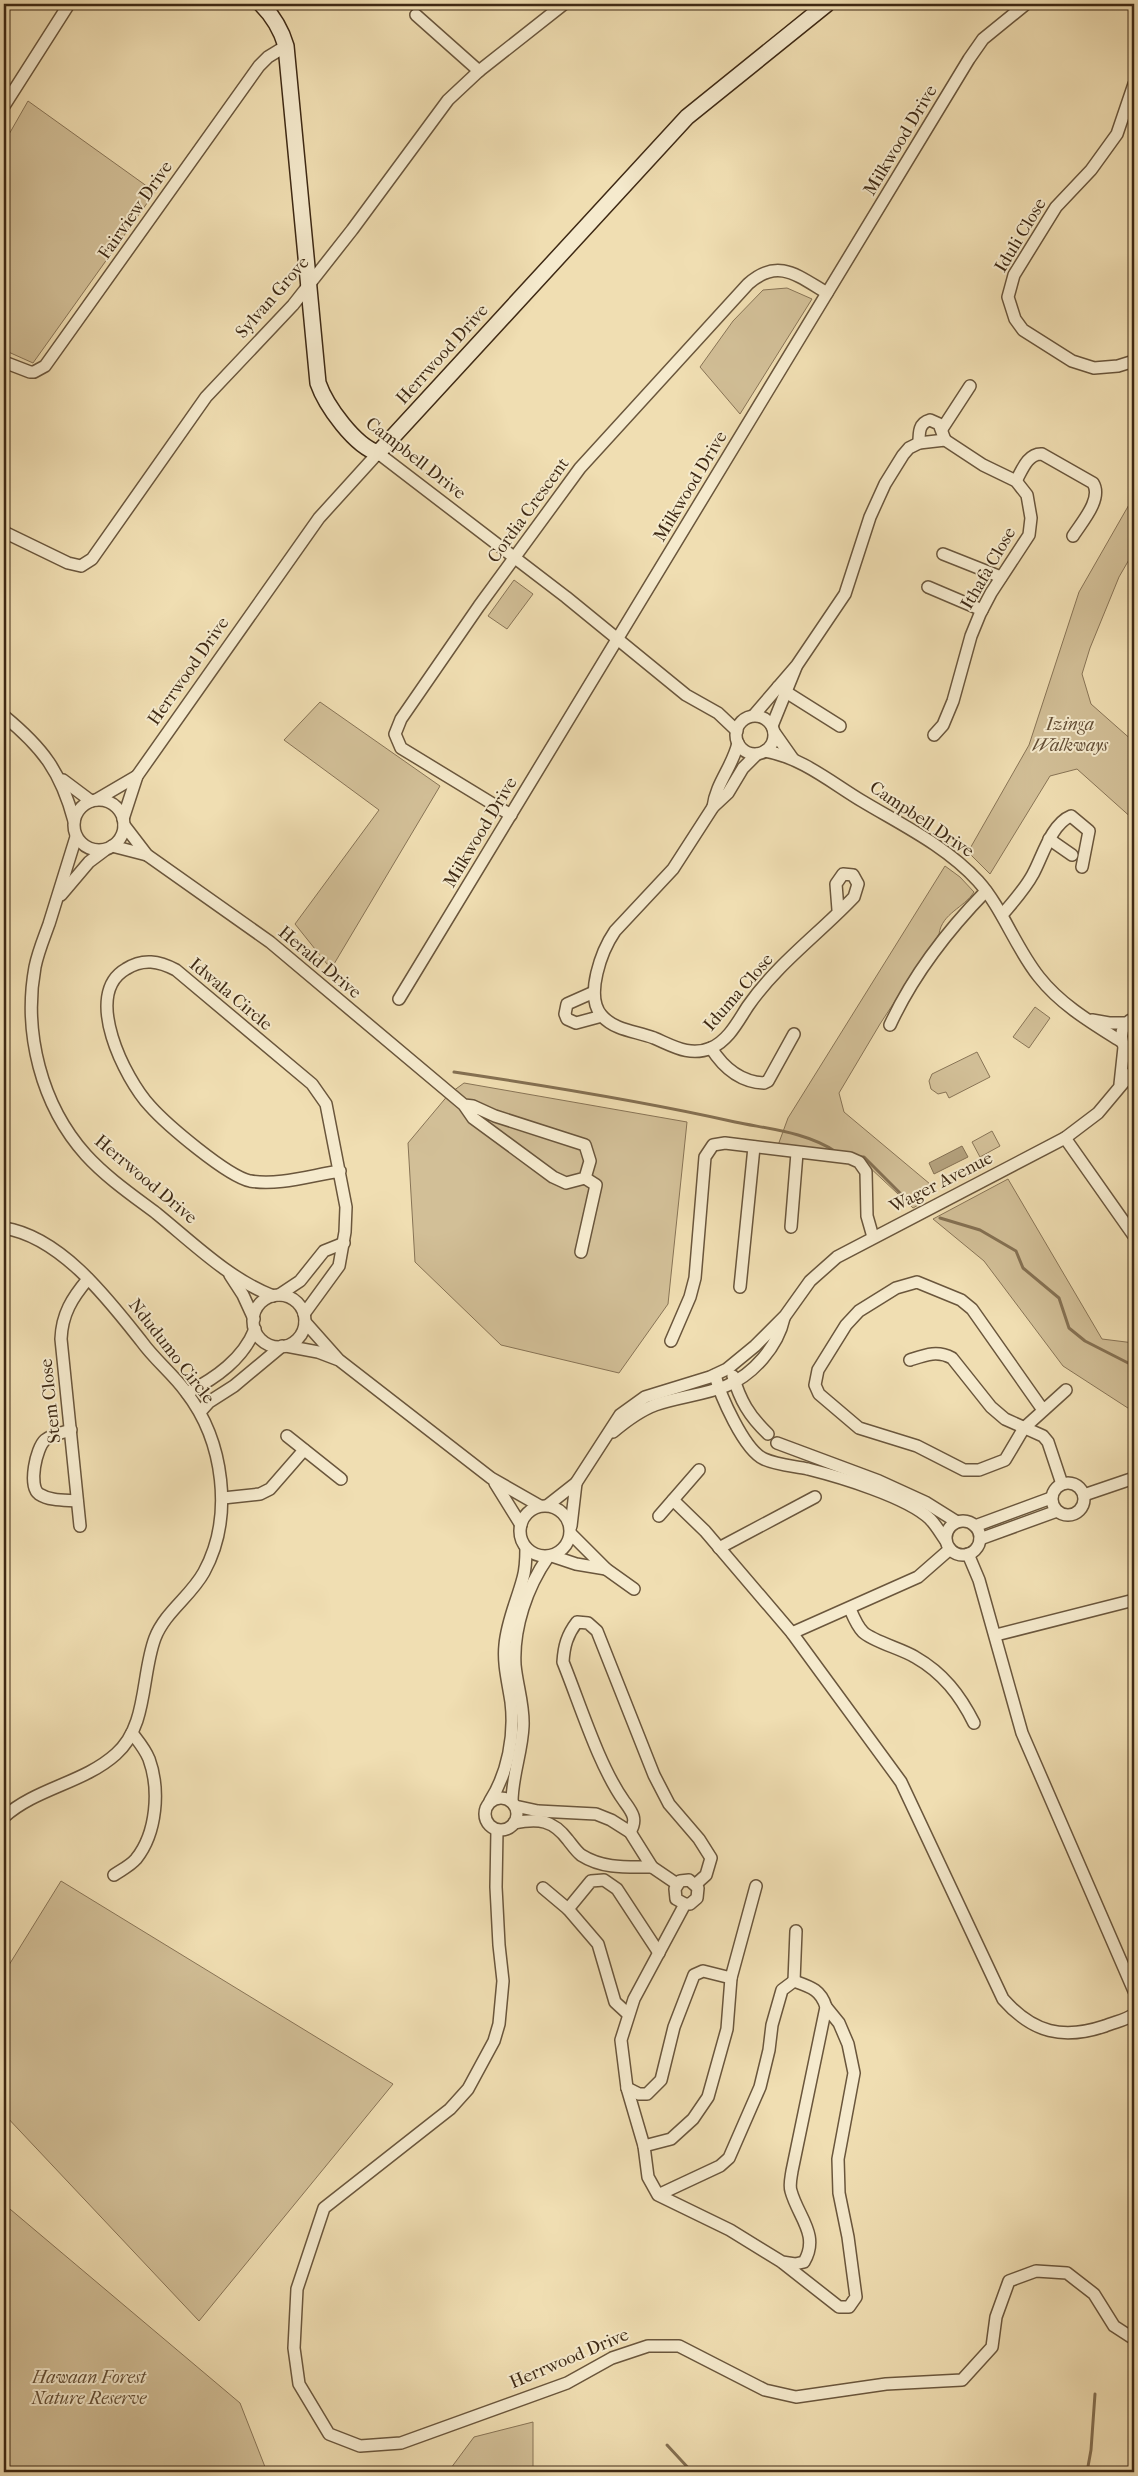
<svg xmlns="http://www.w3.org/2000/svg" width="1138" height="2476" font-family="'IM FELL French Canon',serif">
  <rect width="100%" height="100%" fill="#f0deb2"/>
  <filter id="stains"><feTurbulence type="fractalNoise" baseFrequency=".004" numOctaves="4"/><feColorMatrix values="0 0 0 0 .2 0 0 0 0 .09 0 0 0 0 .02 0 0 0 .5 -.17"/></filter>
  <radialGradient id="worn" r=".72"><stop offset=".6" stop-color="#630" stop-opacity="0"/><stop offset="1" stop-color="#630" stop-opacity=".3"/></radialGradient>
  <g fill="#d2bf97" stroke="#887456">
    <polygon points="28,101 155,192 33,363 4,350 4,143"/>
    <polygon points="787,288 812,299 740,414 700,367 733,321 763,290"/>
    <polygon points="1134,496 1134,551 1119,577 1090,648 1082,674 1091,704 1134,742 1134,820 1077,769 1050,776 990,874 968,852 1029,745 1079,592"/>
    <polygon points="514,580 533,594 507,629 488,616"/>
    <polygon points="320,702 440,786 331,969 295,924 379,810 284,740"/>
    <path d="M945 866 960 877 974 892C964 908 942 913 939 934L880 1024 839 1093 844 1112 930 1184 919 1190 925 1201 913 1208 867 1165 777 1148 788 1118Z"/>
    <polygon points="1035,1007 1050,1018 1029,1048 1013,1037"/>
    <polygon points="977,1052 990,1077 949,1098 946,1092 938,1094 931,1089 929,1081 932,1074"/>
    <polygon points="464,1083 687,1122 668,1304 619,1373 501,1345 415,1262 408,1143 449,1094"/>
    <polygon points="992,1131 1000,1146 980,1157 972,1142"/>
    <polygon points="1008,1179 1102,1339 1134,1343 1134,1412 1063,1366 984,1261 933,1219"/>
    <polygon points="61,1881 393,2084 199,2321 4,2114 4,1973"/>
    <polygon points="4,2204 240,2403 267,2472 4,2472"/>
    <polygon points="533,2422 533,2472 448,2472 474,2437"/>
  </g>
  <polygon fill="#b3a07c" stroke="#847052" points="962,1146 968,1157 934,1174 929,1163"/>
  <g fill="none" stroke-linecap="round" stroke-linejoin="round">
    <g stroke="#847052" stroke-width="3">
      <path d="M454 1072C548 1086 642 1101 735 1122 768 1129 807 1132 836 1152"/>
      <polyline points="859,1157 864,1157 910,1203"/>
      <polyline points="940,1218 980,1230 1016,1251 1023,1268 1059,1298 1069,1328 1085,1341 1134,1366"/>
      <polyline points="667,2445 692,2472"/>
      <polyline points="1087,2472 1091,2450 1095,2394"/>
    </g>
    <g stroke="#6a563c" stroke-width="14">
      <g id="street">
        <polyline points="416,15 479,71"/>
        <polyline points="1134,84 1117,134 1091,170 1056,207 1014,275 1008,297 1015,319 1023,330 1072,361 1094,368 1118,366 1134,361"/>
        <polyline points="4,106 69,4"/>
        <polyline points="4,362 30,372 34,372 45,366 259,66 268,57 286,46"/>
        <polyline points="942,429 970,386"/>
        <path d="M919 443C919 432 919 423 930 420L939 424 945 440"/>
        <path d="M1016 481C1022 470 1028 453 1042 454L1093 483C1103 499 1081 523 1073 536"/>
        <polyline points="4,532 68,563 81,566 92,559 206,397 293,305 352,230 448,100 479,71 564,4"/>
        <polyline points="943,554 1001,577"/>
        <polyline points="928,587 982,610"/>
        <polyline points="778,687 840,726"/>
        <polyline points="754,715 797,665 845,594 870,517 885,484 903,455 909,448 919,443 945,440 983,465 1016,481 1027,495 1031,518 1029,535 991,593 980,614 971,636 953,701 943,725 934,735"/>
        <circle cx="755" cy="735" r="19"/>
        <path d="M4 716C43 748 61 772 74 821"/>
        <polyline points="772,726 796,667"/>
        <polyline points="774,732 793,759"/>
        <path d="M765 751C801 757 832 783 862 801 902 825 946 846 978 881 1003 909 1015 947 1039 977 1061 1005 1092 1023 1122 1042"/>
        <path d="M757 754 743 768 728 793 713 807 673 869 615 931C602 950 584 996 602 1016 616 1031 636 1031 654 1038 673 1046 690 1057 711 1048 729 1040 738 1021 748 1006 777 964 820 933 854 897L858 884 853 875 843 874 836 884 838 910"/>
        <polyline points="63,780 91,801"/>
        <polyline points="96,800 137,776"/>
        <circle cx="99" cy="825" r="25"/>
        <path d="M713 807C716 783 733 766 738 743"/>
        <path d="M511 815 401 748 395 734 401 719 479 606 580 468 748 284C778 257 798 276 827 293"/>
        <polyline points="123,819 137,776 319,518 378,453 566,597 686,695 718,713 737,731"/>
        <polyline points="124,825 147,855 270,942 464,1105 473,1118 553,1177 566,1183 585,1178 590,1161 585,1145 495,1116 473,1106 464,1105"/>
        <path d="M76 837C67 866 58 895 49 924 44 938 38 952 35 967 23 1032 41 1105 86 1155 106 1177 132 1195 156 1213 193 1243 229 1279 273 1296"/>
        <polyline points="1049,839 1072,855"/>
        <polyline points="112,846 147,855"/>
        <polyline points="61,895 89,862 105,850"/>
        <path d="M1002 915C1013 902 1025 889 1033 874 1042 858 1051 824 1071 816L1089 831 1082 867"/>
        <polyline points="594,992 567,1004 565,1014 567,1019 576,1023 602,1016"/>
        <polyline points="399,999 969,59 983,39 1026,4"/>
        <path d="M1134 1018C1117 1027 1118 1046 1134 1055"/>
        <polyline points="1092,1020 1109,1023 1127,1023"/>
        <path d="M890 1025C913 975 948 930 986 891"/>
        <path d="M711 1048C723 1067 740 1082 764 1083L768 1081 794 1034"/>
        <polyline points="1120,1084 1124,1047"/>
        <polyline points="1065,1138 1134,1236"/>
        <polyline points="791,1227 797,1153"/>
        <path d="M4 1228C61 1237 108 1299 142 1342 155 1360 173 1374 186 1392 224 1441 234 1517 204 1572 191 1596 165 1612 155 1638 141 1675 148 1726 116 1754 84 1783 36 1788 4 1817"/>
        <polyline points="581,1252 596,1185 585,1178"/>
        <polyline points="230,1275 243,1295 254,1319"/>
        <polyline points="740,1287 754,1147"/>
        <polyline points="279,1295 300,1281 324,1251 344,1243"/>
        <circle cx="279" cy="1321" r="26"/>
        <path d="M304 1314 339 1266 345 1232 346 1207 326 1104 312 1084 176 970C159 961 143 958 126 969 82 994 125 1079 150 1106 167 1125 227 1176 250 1181 279 1186 312 1175 340 1171"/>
        <polyline points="305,1322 337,1358"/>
        <polyline points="671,1341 690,1297 695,1278 705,1157 713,1145 725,1143 850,1158 859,1162 866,1172 867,1216 873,1237"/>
        <polyline points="286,1346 318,1352 339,1360 491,1478 540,1506"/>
        <path d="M910 1360C925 1355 937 1350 952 1358L991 1407 1005 1419 1043 1436 1048 1442 1062 1484"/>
        <path d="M715 1375C720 1395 744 1450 764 1459 777 1465 794 1466 808 1469 840 1477 907 1497 930 1519 936 1525 941 1534 946 1541"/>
        <path d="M733 1376C740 1400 749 1416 768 1434"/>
        <path d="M187 1393C216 1378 243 1359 255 1329"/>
        <polyline points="1043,1410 972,1309 961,1300 917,1282 896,1288 859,1311 846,1325 818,1370 815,1385 819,1394 859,1428 917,1446 964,1470 979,1470 1005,1460 1024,1428 1066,1390"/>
        <polyline points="200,1412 209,1402 234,1386 282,1346"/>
        <path d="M71 1430C62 1433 52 1434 45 1440 36 1448 28 1486 39 1494 50 1501 65 1500 77 1501"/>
        <path d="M613 1432C626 1421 639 1411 655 1405 678 1397 703 1395 726 1386 753 1375 778 1346 784 1318"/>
        <polyline points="287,1436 341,1479"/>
        <polyline points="777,1443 879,1481 925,1502 957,1522"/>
        <circle cx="1068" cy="1499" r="16"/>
        <polyline points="495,1483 521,1525"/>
        <polyline points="1084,1495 1134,1478"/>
        <polyline points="223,1498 260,1494 270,1489 304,1450"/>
        <path d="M673 1500 705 1531 792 1633 901 1782 1003 1999C1033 2033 1063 2040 1105 2026 1114 2022 1127 2020 1134 2014"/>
        <polyline points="548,1505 576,1483 620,1415 645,1397 710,1377 727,1369 755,1346 785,1316 810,1281 837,1257 1065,1138 1098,1113 1134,1070"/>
        <circle cx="545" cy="1531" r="25"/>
        <polyline points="659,1516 699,1470"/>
        <circle cx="963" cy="1538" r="17"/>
        <path d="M80 1526 61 1339C62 1314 72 1298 88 1279"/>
        <polyline points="571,1526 576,1483"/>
        <polyline points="975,1526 1051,1498"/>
        <polyline points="571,1534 606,1569 634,1589"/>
        <polyline points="980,1539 1057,1511"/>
        <polyline points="719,1548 815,1497"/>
        <polyline points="968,1554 979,1580 1022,1733 1134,1991"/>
        <polyline points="552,1556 576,1564 606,1569"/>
        <path d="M850 1609C853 1616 857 1626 863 1632 872 1641 902 1649 915 1657 943 1673 960 1695 974 1723"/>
        <polyline points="792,1633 918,1577 950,1549"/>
        <polyline points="996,1635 1134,1600"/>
        <circle cx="501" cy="1814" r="16"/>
        <path d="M490 1801C508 1773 515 1735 511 1702 508 1682 503 1664 505 1645 507 1621 517 1601 523 1578 526 1568 526 1558 526 1548"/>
        <path d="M512 1802C512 1776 522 1752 523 1726 524 1705 517 1686 515 1665 513 1628 527 1587 548 1557"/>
        <polyline points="515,1806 538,1811 596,1814 611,1820 630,1832 652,1867 677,1884"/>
        <path d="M514 1823C539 1818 553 1820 568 1840 572 1845 576 1851 581 1855 603 1869 627 1867 652 1867"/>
        <polyline points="497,1830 496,1887 499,1945 503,1981 499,2024 494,2041 468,2089 450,2109 324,2208 297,2289 294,2348 299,2384 329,2434 360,2446 401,2443 567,2383 612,2358 648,2346 679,2346 765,2390 796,2397 886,2384 962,2380 992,2347 996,2317 1009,2281 1036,2271 1067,2273 1094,2294 1114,2326 1134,2339"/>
        <path d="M630 1832C638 1819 632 1812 624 1801 599 1766 580 1704 563 1662 564 1646 567 1635 577 1622L588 1623 597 1631 654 1775 669 1804 699 1839 711 1858 706 1875 696 1884"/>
        <path d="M114 1875C121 1870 130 1866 136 1859 157 1833 160 1789 149 1759 145 1749 138 1741 132 1733"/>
        <polyline points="543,1888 568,1909"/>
        <polyline points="794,1981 796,1931"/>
        <polyline points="628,2014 615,2002 598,1944 568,1909 591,1881 604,1880 617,1889 659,1953"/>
        <polyline points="627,2088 639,2094 647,2094 661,2080 674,2027 694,1975 703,1971 731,1978"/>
        <polyline points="644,2146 671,2139 693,2119 708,2097 727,2029 731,1978 756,1886"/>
        <path d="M658 2195 720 2166 729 2158 760 2087 769 2050 772 2025 782 1990 794 1981C811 1987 821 1990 826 2007L792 2171C791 2178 789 2185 791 2191 798 2217 820 2235 804 2262L795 2264 782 2262 730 2230 658 2195 648 2177 644 2146 627 2088 621 2040 634 1999 685 1904H690L697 1898 698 1888 689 1880 680 1881 675 1889 676 1899 685 1904"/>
        <polyline points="783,2263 839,2307 849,2307 856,2297 848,2237 839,2193 838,2159 854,2073 848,2044 839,2023 826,2007"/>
      </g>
    </g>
    <g stroke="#3e2914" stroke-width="18">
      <path id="secondary" d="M261 4C273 16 281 29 286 46L318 383C326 406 355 446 378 453L687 117 827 4"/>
    </g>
    <use href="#street" stroke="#f5eacd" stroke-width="11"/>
    <use href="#secondary" stroke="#f5eacd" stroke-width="15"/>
  </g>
  <g text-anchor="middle" stroke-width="4" stroke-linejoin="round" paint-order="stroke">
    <g font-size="18" fill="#3e2914" stroke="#f5eacd">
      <text transform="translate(900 140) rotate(-59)" y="6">Milkwood Drive</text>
      <text transform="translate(135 210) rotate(-55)" y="6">Fairview Drive</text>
      <text transform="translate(1020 235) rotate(-59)" y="6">Iduli Close</text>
      <text transform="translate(272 297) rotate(-49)" y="6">Sylvan Grove</text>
      <text transform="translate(442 354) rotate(-48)" y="6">Herrwood Drive</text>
      <text transform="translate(416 458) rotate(38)" y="6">Campbell Drive</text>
      <text transform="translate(690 486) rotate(-59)" y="6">Milkwood Drive</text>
      <text transform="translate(528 510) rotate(-54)" y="6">Cordia Crescent</text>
      <text transform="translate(988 568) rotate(-60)" y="6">Ithafa Close</text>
      <text transform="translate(188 671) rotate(-55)" y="6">Herrwood Drive</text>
      <text transform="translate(922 819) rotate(34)" y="6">Campbell Drive</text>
      <text transform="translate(480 832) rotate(-59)" y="6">Milkwood Drive</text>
      <text transform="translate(320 962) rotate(40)" y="6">Herald Drive</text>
      <text transform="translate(738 992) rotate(-49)" y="6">Iduma Close</text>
      <text transform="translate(231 994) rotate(40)" y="6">Idwala Circle</text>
      <text transform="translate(146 1179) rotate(40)" y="6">Herrwood Drive</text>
      <text transform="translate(941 1182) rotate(-27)" y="6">Wager Avenue</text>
      <text transform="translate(172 1351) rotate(52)" y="6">Ndudumo Circle</text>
      <text transform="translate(50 1401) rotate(-96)" y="6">Stem Close</text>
      <text transform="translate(569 2358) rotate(-23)" y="6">Herrwood Drive</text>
    </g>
    <g font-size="18" font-style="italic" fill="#634e35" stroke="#f5eacd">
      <text x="1070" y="730">Izinga<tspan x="1070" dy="21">Walkways</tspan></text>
      <text x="89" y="2383">Hawaan Forest<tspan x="89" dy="21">Nature Reserve</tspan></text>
    </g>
  </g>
  <rect width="1138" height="2476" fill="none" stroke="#f0deb2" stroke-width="20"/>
  <rect x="5" y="5" width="1128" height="2466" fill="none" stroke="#3e2914" stroke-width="2.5"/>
  <rect x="10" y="10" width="1118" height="2456" fill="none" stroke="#3e2914"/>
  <rect width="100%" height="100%" filter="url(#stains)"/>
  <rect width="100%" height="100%" fill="url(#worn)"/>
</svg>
